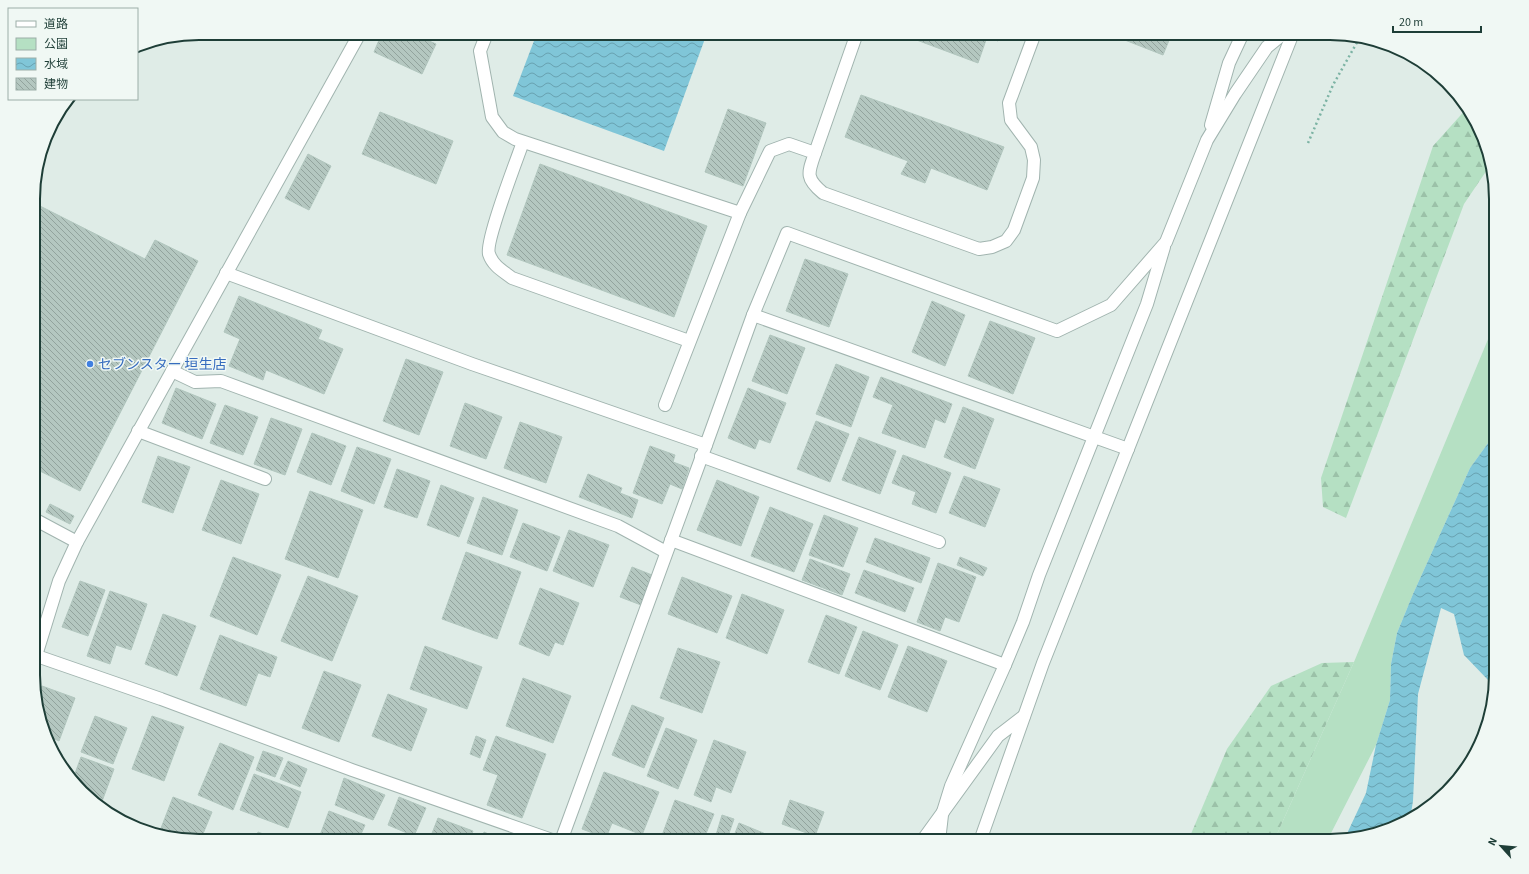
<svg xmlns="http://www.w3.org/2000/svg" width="1529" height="874" font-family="'Source Sans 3','Noto Sans JP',sans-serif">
  <defs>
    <pattern id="forest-firs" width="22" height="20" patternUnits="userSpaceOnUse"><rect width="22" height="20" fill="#b5e0c3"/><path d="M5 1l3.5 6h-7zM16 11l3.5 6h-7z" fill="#9bc1a8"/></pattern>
    <pattern id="water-waves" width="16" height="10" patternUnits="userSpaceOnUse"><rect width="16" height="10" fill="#80c6d8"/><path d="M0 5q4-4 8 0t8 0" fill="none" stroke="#68a2b0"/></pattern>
    <pattern id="building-back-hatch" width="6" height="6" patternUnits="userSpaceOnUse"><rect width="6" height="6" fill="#b4c7c0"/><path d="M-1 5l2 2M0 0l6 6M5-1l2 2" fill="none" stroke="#92a39d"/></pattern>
  </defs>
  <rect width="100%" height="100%" fill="#dfece7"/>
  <polygon fill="#b5e0c3" points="1496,320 1496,432 1470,468 1413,594 1397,633 1391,664 1390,700 1376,745 1327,841 1274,841 1354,662"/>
  <g fill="url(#forest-firs)">
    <polygon points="1468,107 1487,146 1491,164 1464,204 1346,518 1323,507 1321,478 1433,146"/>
    <polygon points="1354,662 1274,841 1188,841 1227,749 1271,686 1322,663"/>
  </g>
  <g fill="url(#water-waves)">
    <polygon points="537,33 707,33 664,151 513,96"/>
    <polygon points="1496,432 1496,686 1490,705 1488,680 1464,655 1454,614 1441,608 1418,694 1413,801 1410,819 1383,832 1344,840 1366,793 1376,745 1390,700 1391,664 1397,633 1413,594 1470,468"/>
  </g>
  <g fill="url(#building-back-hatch)" stroke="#b1c6be">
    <polygon points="382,33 411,33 436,44 422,74 374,52"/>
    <polygon points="898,33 1001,33 998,41 987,37 978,63"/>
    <polygon points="1107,33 1172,33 1163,55"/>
    <polygon points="861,95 1004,147 987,190 931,168 925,183 901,174 908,161 845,137"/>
    <polygon points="728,109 766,123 743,186 705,172"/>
    <polygon points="380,112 453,141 436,184 362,154"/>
    <polygon points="308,154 331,166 309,210 285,198"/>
    <polygon points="540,164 707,226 674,317 507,255"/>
    <polygon points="34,203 145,259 155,240 198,261 80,491 34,468"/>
    <polygon points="805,259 848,274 829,327 786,311"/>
    <polygon points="239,296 322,330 318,339 343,349 324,394 266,370 263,380 229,366 240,339 224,332"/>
    <polygon points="932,301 965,315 945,366 912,352"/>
    <polygon points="990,321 1035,338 1013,394 968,376"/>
    <polygon points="770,335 805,348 787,394 752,381"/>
    <polygon points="406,359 443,372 419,435 383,421"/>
    <polygon points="836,364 869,377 851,427 816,414"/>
    <polygon points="881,377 952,404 945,423 935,419 925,448 882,433 893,405 873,397"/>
    <polygon points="176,388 216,404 202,439 162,423"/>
    <polygon points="748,388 786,403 770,443 759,439 755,449 728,438"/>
    <polygon points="465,403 502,417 486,459 450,446"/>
    <polygon points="225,405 258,417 243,455 210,443"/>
    <polygon points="963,407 994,419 975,469 944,457"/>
    <polygon points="271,418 302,429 285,475 254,464"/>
    <polygon points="816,421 849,434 830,482 797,469"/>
    <polygon points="520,422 562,437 546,483 504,468"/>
    <polygon points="312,433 346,446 331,485 297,472"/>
    <polygon points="859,437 896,451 880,494 842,480"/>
    <polygon points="650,446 675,455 673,462 689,468 682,489 670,484 662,504 633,493"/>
    <polygon points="357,447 391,459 374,504 341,491"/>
    <polygon points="903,455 951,473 936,513 912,504 916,492 892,483"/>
    <polygon points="158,456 190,467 173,513 142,502"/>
    <polygon points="397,469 430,481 417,518 384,507"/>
    <polygon points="588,474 622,488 620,493 638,500 632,518 579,497"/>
    <polygon points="964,476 1000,489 985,527 949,513"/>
    <polygon points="221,480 259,494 241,544 202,530"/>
    <polygon points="717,480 759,497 741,546 697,530"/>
    <polygon points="441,485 474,498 459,537 427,525"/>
    <polygon points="310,491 363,510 338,578 285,559"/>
    <polygon points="483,497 518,510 502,555 467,543"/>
    <polygon points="50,504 74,516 70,524 46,512"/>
    <polygon points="770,507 813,524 794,572 751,556"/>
    <polygon points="824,515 858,528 843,567 809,555"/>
    <polygon points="523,523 560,537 547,571 510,557"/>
    <polygon points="569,530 609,545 593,587 553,571"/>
    <polygon points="875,538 930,558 921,583 866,562"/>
    <polygon points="466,552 521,572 497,639 442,619"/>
    <polygon points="233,557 281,575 257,635 210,616"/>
    <polygon points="960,557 987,568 983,576 957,565"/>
    <polygon points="810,559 850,574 842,595 802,580"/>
    <polygon points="938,563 976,577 959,622 945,617 940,631 917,622"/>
    <polygon points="632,567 652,575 641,605 620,597"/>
    <polygon points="864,570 914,588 905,612 855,593"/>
    <polygon points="308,576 358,596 332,661 281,641"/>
    <polygon points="682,577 732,596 717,633 668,614"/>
    <polygon points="80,581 105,590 88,636 62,627"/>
    <polygon points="540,588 579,603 563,645 555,642 549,656 519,644"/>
    <polygon points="110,591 147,604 131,650 116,645 110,664 87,656"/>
    <polygon points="742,594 784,610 767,654 726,638"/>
    <polygon points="163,614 196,626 177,676 145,664"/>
    <polygon points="826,615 857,627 839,674 808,662"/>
    <polygon points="863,631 898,645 880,690 845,676"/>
    <polygon points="220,635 277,657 270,677 258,673 246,706 200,689"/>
    <polygon points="425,646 482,667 467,709 410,689"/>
    <polygon points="908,646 947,661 927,712 888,697"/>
    <polygon points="678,648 720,662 702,713 660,698"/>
    <polygon points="324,671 361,685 339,742 302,728"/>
    <polygon points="523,678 571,696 553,743 506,726"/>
    <polygon points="42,686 75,698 59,741 50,737 36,702"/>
    <polygon points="388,694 427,709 411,751 372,736"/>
    <polygon points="632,705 664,718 644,768 612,755"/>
    <polygon points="95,716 127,728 113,764 81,752"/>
    <polygon points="152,716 184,727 164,781 132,769"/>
    <polygon points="666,728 697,740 678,789 647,776"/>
    <polygon points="476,736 486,740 480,758 470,754"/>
    <polygon points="496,736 546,754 522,818 487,805 498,775 483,770"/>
    <polygon points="714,740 746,752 731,793 716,787 711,802 694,795"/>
    <polygon points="220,743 254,757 233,810 198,795"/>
    <polygon points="263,751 283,758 275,777 256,770"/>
    <polygon points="55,752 62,754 60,764"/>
    <polygon points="81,757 114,769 101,804 73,779"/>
    <polygon points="288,761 307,769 300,787 280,779"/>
    <polygon points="604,772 659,792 642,835 612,823 606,838 582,829"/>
    <polygon points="254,774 301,792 288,828 240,810"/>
    <polygon points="344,778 385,795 373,820 335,805"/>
    <polygon points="173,797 212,812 200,841 158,836"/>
    <polygon points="399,797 426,808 414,836 388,825"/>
    <polygon points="675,800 714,814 703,841 660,841"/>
    <polygon points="790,800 824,812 815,836 782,824"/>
    <polygon points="329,811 365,825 358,841 325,841 319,838"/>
    <polygon points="722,815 734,819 727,839 716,835"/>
    <polygon points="438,818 473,831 469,841 429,841"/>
    <polygon points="739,823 773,837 772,841 732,841"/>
    <polygon points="258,832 282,841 255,841"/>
    <polygon points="484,832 505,841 481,841"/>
    <polygon points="392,835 410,841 390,841"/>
  </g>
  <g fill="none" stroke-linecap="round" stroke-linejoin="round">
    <g stroke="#a1b4af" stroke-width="14">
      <g id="service">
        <polyline points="487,33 480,51 492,117 503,132 515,139 740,213"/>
        <path d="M523 142C517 159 485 242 489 254 493 266 503 271 512 278L689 341"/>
        <polyline points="815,153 857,33"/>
        <path d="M665 405 740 213 770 151 789 144 815 153C808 173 805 178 823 193L979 249 992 247 1006 241 1014 230 1033 178 1034 160 1031 147 1011 120 1009 103 1035 33"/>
      </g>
    </g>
    <g stroke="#a1b4af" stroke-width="14">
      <g id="minor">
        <polyline points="1211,125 1229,63 1243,33"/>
        <polyline points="226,273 472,364 706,445 753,315 787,233 1057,331 1111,305 1166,242 1207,140 1235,94 1267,47 1284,33"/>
        <polyline points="753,315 1128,449"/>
        <polyline points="172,371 195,382 221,381 618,526 666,552"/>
        <polyline points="138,431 265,479"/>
        <polyline points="701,456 939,542"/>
        <polyline points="34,519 77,542"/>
        <polyline points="671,540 1005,665"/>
        <polyline points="34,655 161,699 352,770 555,841"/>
        <polyline points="34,662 59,581 77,542 360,33"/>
        <polyline points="561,841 706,445"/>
        <polyline points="922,841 998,736 1024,716"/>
        <polyline points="939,841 942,815 951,786 1005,665 1023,622 1039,575 1147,304 1164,247"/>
        <polyline points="980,841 1043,663 1293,33"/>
      </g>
    </g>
    <polyline stroke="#7cb3a4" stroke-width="2.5" stroke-dasharray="2 3" stroke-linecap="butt" points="1308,143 1333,85 1360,37"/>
    <use href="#service" stroke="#fff" stroke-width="12"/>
    <use href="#minor" stroke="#fff" stroke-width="12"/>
  </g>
  <circle fill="#3f7fe0" stroke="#f0f8f4" stroke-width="1.5" cx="90" cy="364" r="4"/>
  <g text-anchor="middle" stroke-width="3" stroke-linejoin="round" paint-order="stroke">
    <g font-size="14" fill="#366cbe" stroke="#f0f8f4" text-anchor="start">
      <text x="98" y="369">セブンスター 垣生店</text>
    </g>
  </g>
  <path d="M0 0H1529V874H0ZM199 40H1330A159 159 0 0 1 1489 199V675A159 159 0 0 1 1330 834H199A159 159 0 0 1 40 675V199A159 159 0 0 1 199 40Z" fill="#f0f8f4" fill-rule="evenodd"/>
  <path fill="none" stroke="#1e3e37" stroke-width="2" d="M199 40H1330A159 159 0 0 1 1489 199V675A159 159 0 0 1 1330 834H199A159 159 0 0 1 40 675V199A159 159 0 0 1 199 40Z"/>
  <rect x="8" y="8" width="130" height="92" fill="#f0f8f4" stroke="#9caea8"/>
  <rect x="16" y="21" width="20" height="6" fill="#ffffff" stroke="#9caea8"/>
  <text x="44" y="28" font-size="12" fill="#1e3e37">道路</text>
  <rect x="16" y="38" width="20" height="12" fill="#b5e0c3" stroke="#9caea8"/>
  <text x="44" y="48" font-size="12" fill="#1e3e37">公園</text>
  <rect x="16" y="58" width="20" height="12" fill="url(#water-waves)" stroke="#9caea8"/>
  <text x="44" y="68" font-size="12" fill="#1e3e37">水域</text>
  <rect x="16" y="78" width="20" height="12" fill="url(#building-back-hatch)" stroke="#9caea8"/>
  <text x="44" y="88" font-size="12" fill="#1e3e37">建物</text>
  <g transform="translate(1501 846) rotate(297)" stroke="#f0f8f4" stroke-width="3" paint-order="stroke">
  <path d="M0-3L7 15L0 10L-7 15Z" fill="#1e3e37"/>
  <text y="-6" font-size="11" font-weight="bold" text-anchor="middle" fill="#1e3e37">N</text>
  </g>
  <path d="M1393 26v6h88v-6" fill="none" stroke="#1e3e37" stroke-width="2"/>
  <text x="1399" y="26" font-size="12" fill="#1e3e37" stroke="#f0f8f4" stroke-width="3" paint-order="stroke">20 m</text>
</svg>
